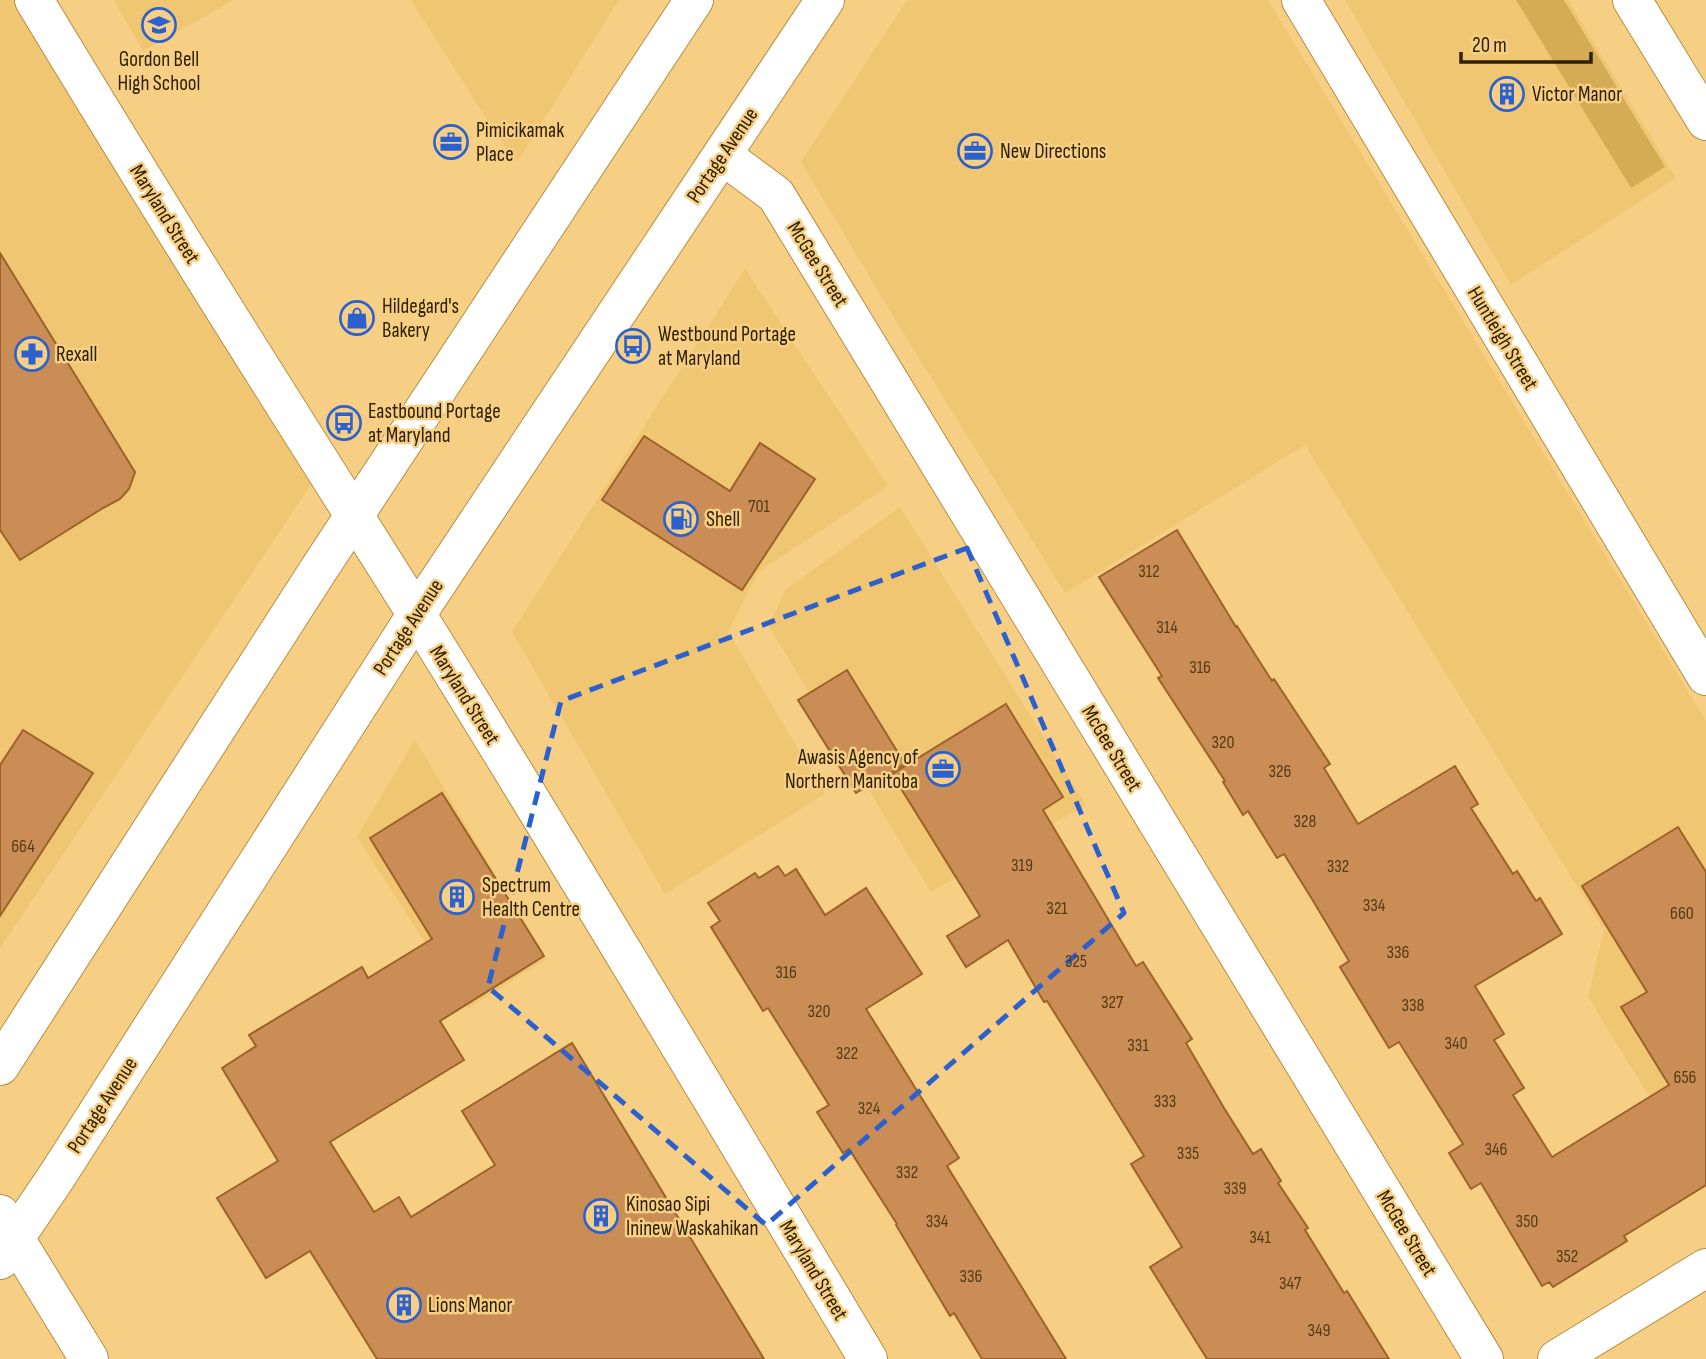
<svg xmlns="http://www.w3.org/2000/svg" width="1706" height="1359" font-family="'Sofia Sans Condensed',sans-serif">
  <rect width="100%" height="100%" fill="#f7cf84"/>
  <g fill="#f1c672">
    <polygon points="0,0 34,0 323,467 0,948"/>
    <polygon points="114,0 234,0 143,51"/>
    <polygon points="411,0 619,0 517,162 500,140"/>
    <polygon points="907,0 1268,0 1706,721 1706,1189 1588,997 1604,930 1305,445 1065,593 899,326 801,162"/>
    <polygon points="1345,0 1568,0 1676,178 1511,285"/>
    <polygon points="745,269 888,486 758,572 728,632 825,794 665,894 512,632"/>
    <polygon points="900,507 1086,805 931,892 769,627 785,590"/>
    <polygon points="415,740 546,959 468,1009 357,837"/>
  </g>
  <polygon fill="#d6ab55" points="1516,0 1564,0 1665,167 1631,188"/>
  <g fill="#ca8d55" stroke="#9c6329" stroke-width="2">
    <polygon points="0,253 135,472 129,489 120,499 103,508 20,560 0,530"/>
    <polygon points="644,436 730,491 760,443 815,479 742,590 602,500"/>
    <polygon points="1177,530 1236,627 1237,626 1272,681 1274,679 1330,764 1324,768 1358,824 1455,766 1478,804 1471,808 1513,874 1517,871 1536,901 1540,898 1562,934 1475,986 1504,1034 1494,1040 1524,1088 1513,1095 1552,1157 1669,1085 1621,1007 1647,992 1582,886 1678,827 1706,872 1706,1185 1624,1236 1627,1241 1553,1287 1549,1282 1542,1286 1481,1183 1471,1189 1449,1153 1463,1144 1399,1042 1389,1048 1340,967 1349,961 1312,899 1284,854 1277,858 1248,811 1243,815 1223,782 1225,781 1158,678 1162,676 1099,577"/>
    <polygon points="847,670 905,764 856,793 798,700"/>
    <polygon points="1006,704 1063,797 1043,810 1136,966 1143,962 1192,1039 1186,1043 1224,1108 1253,1154 1261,1149 1281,1181 1278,1183 1308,1228 1305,1230 1344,1293 1347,1291 1389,1359 1207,1359 1150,1267 1182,1247 1131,1164 1144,1156 1105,1093 1047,1001 1044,1002 1008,940 966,967 947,936 980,916 892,774"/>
    <polygon points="23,730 93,773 0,916 0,765"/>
    <polygon points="442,793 544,956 440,1021 464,1060 330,1142 374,1212 399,1197 411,1217 495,1165 462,1111 572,1043 764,1359 377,1359 310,1251 266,1278 217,1198 278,1161 222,1068 256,1046 249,1035 362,967 368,978 432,939 370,838"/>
    <polygon points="778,866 785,876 796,869 825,915 866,888 922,974 866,1009 959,1158 947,1166 1066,1359 982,1359 954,1313 950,1316 896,1225 897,1224 849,1149 843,1153 817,1112 829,1105 768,1008 763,1011 711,927 720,921 708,903 755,873 759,878"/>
  </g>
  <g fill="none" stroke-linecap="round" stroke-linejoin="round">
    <g stroke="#b58f44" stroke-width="40">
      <g id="street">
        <polyline points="1301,0 1706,676"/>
        <polyline points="1632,0 1706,121"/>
        <polyline points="722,155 776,195 1484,1359"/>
      </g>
    </g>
    <g stroke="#b58f44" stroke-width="40">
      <g id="secondary">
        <path d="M34 0C158 206 287 409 415 612 569 859 718 1110 868 1359"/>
        <polyline points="0,1214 89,1359"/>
        <polyline points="1557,1359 1706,1268"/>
      </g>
    </g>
    <g stroke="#b58f44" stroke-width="40">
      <g id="primary">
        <polyline points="0,1066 319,569 694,0"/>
        <polyline points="0,1260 57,1176 416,615 825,0"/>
      </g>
    </g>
    <use href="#street" stroke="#fff" stroke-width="38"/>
    <use href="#secondary" stroke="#fff" stroke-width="38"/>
    <use href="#primary" stroke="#fff" stroke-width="38"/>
  </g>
  <path fill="none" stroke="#2b61cf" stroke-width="5" stroke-dasharray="14 9" stroke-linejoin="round" d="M967 548 1124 913 766 1225 488 987 561 701Z"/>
  <defs>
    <g id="school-ring" transform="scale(1.75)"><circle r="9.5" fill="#f7cf84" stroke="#2b61cf" stroke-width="1.5"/><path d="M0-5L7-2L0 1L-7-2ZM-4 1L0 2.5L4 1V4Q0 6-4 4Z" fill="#2b61cf"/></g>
    <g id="building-ring" transform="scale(1.75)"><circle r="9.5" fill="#f7cf84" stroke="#2b61cf" stroke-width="1.5"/><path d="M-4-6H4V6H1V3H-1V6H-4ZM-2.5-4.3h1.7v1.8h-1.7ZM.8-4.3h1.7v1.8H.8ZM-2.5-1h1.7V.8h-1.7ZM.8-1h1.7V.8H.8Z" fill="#2b61cf"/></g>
    <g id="office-ring" transform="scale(1.75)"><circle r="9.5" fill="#f7cf84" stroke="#2b61cf" stroke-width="1.5"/><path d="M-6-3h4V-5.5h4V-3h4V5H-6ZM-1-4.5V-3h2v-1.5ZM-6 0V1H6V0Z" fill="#2b61cf"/></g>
    <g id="shop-ring" transform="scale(1.75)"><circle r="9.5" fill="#f7cf84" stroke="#2b61cf" stroke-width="1.5"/><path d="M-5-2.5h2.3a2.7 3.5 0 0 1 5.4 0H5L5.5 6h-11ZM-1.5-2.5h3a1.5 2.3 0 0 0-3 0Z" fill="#2b61cf"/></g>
    <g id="bus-ring" transform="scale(1.75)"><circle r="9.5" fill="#f7cf84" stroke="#2b61cf" stroke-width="1.5"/><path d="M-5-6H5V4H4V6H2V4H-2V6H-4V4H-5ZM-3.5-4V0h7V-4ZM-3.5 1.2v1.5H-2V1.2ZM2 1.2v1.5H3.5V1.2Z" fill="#2b61cf"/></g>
    <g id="pharmacy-ring" transform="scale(1.75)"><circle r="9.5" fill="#f7cf84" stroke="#2b61cf" stroke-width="1.5"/><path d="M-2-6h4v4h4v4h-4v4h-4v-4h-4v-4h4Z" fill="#2b61cf"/></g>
    <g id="fuel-ring" transform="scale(1.75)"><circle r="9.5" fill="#f7cf84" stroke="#2b61cf" stroke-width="1.5"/><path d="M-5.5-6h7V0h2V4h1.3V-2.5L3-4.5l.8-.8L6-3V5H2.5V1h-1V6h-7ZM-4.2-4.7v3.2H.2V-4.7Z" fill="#2b61cf"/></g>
  </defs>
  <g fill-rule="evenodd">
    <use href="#school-ring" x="159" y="25"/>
    <use href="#building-ring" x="1507" y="94"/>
    <use href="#office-ring" x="451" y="142"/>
    <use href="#office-ring" x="975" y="151"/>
    <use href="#shop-ring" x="357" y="318"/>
    <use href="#bus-ring" x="633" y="346"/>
    <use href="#pharmacy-ring" x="32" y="354"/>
    <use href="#bus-ring" x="344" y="423"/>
    <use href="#fuel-ring" x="681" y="519"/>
    <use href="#office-ring" x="943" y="769"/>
    <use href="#building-ring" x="457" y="897"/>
    <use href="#building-ring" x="601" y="1216"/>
    <use href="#building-ring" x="404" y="1305"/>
  </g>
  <g text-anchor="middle" stroke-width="5" stroke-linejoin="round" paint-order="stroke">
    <g font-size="18" fill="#563b16">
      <text x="759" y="512">701</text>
      <text x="1149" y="577">312</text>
      <text x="1167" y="633">314</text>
      <text x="1200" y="673">316</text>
      <text x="1223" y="748">320</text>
      <text x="1280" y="777">326</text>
      <text x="1305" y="827">328</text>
      <text x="23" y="852">664</text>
      <text x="1022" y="871">319</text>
      <text x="1338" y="872">332</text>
      <text x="1374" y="911">334</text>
      <text x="1057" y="914">321</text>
      <text x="1682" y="919">660</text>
      <text x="1398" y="958">336</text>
      <text x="1076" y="967">325</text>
      <text x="786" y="978">316</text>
      <text x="1112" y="1008">327</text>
      <text x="1413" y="1011">338</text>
      <text x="819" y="1017">320</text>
      <text x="1456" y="1049">340</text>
      <text x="1138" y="1051">331</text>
      <text x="847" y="1059">322</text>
      <text x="1685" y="1083">656</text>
      <text x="1165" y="1107">333</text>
      <text x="869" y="1114">324</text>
      <text x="1496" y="1155">346</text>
      <text x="1188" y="1159">335</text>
      <text x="907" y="1178">332</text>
      <text x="1235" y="1194">339</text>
      <text x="937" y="1227">334</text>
      <text x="1527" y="1227">350</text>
      <text x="1260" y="1243">341</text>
      <text x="1567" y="1262">352</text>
      <text x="971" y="1282">336</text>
      <text x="1290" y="1289">347</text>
      <text x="1319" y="1336">349</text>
    </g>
    <g font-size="21" fill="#2f2001" stroke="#f7cf84" text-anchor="start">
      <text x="159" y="66" text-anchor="middle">Gordon Bell<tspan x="159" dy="24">High School</tspan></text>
      <text x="1532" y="101">Victor Manor</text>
      <text x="476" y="137">Pimicikamak<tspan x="476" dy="24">Place</tspan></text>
      <text x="1000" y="158">New Directions</text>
      <text x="382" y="313">Hildegard's<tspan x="382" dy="24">Bakery</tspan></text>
      <text x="658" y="341">Westbound Portage<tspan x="658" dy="24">at Maryland</tspan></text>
      <text x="56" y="361">Rexall</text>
      <text x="368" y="418">Eastbound Portage<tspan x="368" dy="24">at Maryland</tspan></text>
      <text x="706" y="526">Shell</text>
      <text x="918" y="764" text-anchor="end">Awasis Agency of<tspan x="918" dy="24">Northern Manitoba</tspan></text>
      <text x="482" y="892">Spectrum<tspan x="482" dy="24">Health Centre</tspan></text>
      <text x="626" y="1211">Kinosao Sipi<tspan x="626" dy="24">Ininew Waskahikan</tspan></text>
      <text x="428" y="1312">Lions Manor</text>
    </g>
    <g font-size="21" fill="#2f2001" stroke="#f7cf84">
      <text transform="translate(722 155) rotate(-56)" y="7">Portage Avenue</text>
      <text transform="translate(165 214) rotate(58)" y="7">Maryland Street</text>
      <text transform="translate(818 264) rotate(58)" y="7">McGee Street</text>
      <text transform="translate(1503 338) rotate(59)" y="7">Huntleigh Street</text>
      <text transform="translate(408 627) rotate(-57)" y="7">Portage Avenue</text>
      <text transform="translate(465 695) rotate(58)" y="7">Maryland Street</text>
      <text transform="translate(1112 748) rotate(59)" y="7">McGee Street</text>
      <text transform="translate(102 1105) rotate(-57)" y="7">Portage Avenue</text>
      <text transform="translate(1407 1233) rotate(59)" y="7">McGee Street</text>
      <text transform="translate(814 1270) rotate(59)" y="7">Maryland Street</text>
    </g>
  </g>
  <path d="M1461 52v10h130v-10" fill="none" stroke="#2f2001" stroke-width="3.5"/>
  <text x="1472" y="52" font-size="21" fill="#2f2001" stroke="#f7cf84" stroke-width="5" paint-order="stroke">20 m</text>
</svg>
